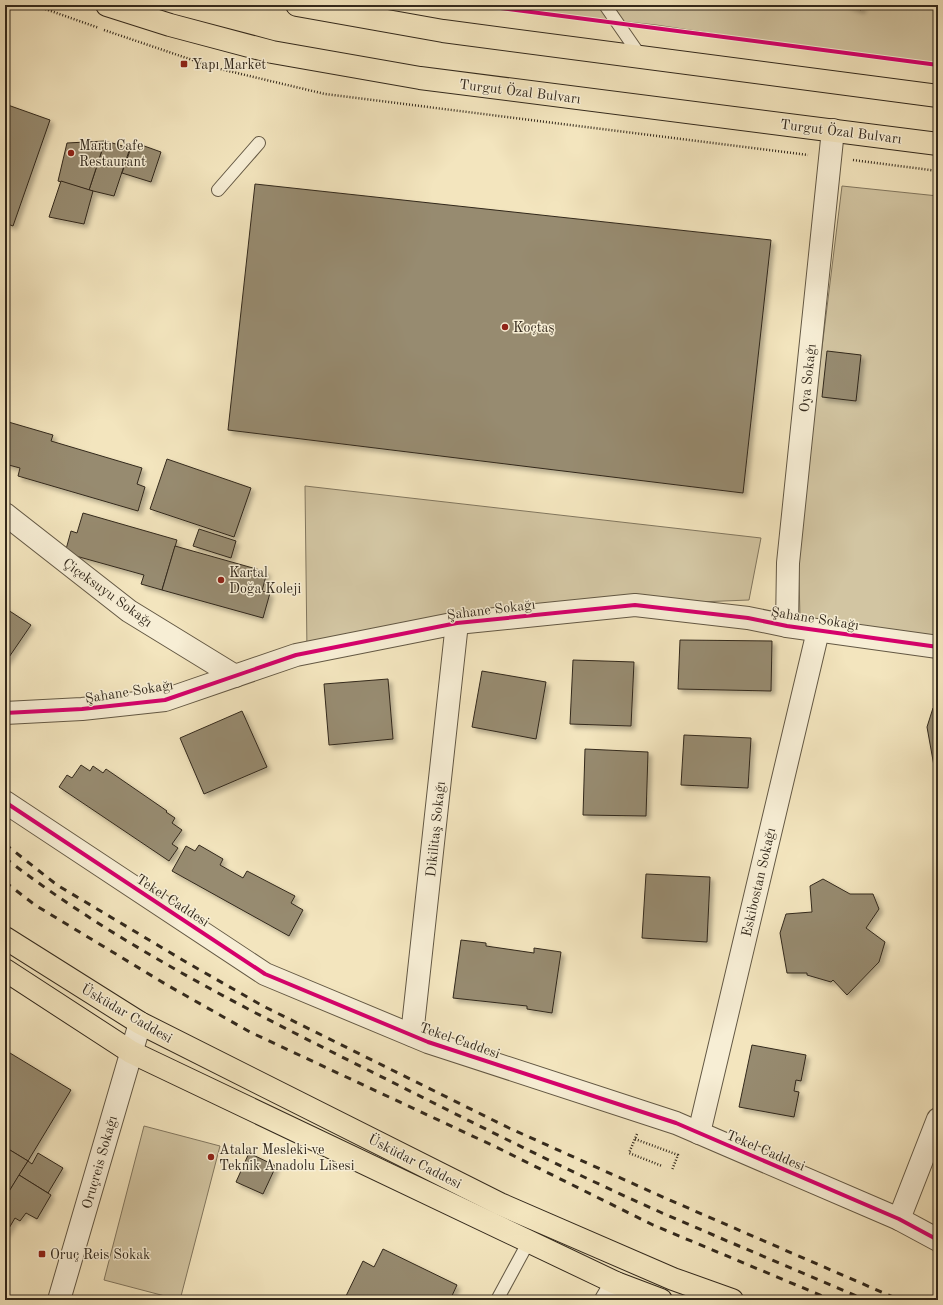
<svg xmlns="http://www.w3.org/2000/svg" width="943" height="1305" font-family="'Old Standard TT',serif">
  <defs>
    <filter id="shadow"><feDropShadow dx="3.5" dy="3.5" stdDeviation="2" flood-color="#0004"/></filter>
  </defs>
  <rect width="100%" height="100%" fill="#f3e5be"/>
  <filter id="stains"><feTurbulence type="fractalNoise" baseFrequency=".005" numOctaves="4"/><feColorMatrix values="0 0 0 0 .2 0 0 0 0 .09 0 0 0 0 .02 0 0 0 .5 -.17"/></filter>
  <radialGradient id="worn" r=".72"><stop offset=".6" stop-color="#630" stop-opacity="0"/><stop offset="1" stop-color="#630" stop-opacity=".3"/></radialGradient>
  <g fill="#d2c5a2" stroke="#82775f">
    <polygon points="508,5 938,5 938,67 656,25 570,16"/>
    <polygon points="842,186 938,196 938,638 800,616 798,542"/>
    <polygon points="305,486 761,538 749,600 545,608 307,653"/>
    <polygon points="144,1126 220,1146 180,1300 104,1280"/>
  </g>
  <g fill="#978b70" stroke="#33291c" filter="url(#shadow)">
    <polygon points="846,5 863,5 861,10"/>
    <polygon points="5,104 50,120 13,226 5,223"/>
    <polygon points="105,141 130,148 114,196 89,190"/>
    <polygon points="105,141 89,190 58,181 67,143"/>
    <polygon points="133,142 161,152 151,182 122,173"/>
    <polygon points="61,181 93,191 84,224 49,217"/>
    <polygon points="255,184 771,240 743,493 228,430"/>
    <polygon points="827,351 861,355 856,401 822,397"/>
    <polygon points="5,421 53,435 51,441 142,468 137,484 145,487 138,511 18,476 20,468 5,464"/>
    <polygon points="167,459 251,488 234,537 150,509"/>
    <polygon points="83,513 177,540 162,590 141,584 144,575 65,553 71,531 77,533"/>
    <polygon points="199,529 236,541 231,558 193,546"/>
    <polygon points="175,546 267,572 262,591 270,593 263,618 162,590"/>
    <polygon points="5,608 31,625 5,663"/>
    <polygon points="680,640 772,641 771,691 678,689"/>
    <polygon points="573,660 634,662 631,726 570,724"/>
    <polygon points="482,671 546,682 536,739 472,727"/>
    <polygon points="388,679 393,739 329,745 324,684"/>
    <polygon points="938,707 938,766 934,766 927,727 933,708"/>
    <polygon points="242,711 267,767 204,794 180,738"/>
    <polygon points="684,735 751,738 748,788 681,785"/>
    <polygon points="585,749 648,752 646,816 583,815"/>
    <polygon points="81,765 90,771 93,766 103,773 106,769 167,811 166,812 175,818 172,823 182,830 172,844 178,848 169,861 59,787 67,775 72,778"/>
    <polygon points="199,845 223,859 220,865 243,878 247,871 295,896 291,903 303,910 289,936 172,871 186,846 195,851"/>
    <polygon points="646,874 710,877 707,942 642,938"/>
    <polygon points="823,879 850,894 873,894 879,909 866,928 885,942 879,962 847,995 833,980 831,982 807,975 807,973 787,973 780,933 786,914 812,912 810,886"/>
    <polygon points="461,940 486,943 486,946 534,953 534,948 561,952 552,1013 527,1009 527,1006 453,998"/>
    <polygon points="752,1045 806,1055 801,1081 796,1080 794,1091 799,1092 794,1117 739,1107"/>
    <polygon points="5,1050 71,1090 28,1161 5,1147"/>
    <polygon points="5,1147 28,1161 5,1198"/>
    <polygon points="38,1153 63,1168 48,1193 19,1175 28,1161 32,1164"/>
    <polygon points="249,1153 276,1166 263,1194 236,1182"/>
    <polygon points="19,1175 51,1195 37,1219 26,1213 20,1221 15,1218 5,1235 5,1198"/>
    <polygon points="383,1249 457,1285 450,1300 355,1300 346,1296 363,1261 374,1267"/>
  </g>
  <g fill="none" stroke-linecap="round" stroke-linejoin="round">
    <g stroke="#635844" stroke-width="14">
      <g id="service">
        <polyline points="605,5 641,57"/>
        <polyline points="218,190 259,143"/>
        <polyline points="497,1300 529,1241"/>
      </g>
    </g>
    <g stroke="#635844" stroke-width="24">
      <g id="minor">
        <polyline points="5,514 129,611 235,676"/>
        <polyline points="787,626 788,563 833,130"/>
        <polyline points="5,713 82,709 165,700 296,655 457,623 635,605 748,618 787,626 938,647"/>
        <polyline points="412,1035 457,623"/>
        <polyline points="699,1133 818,631"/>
        <polyline points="899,1219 938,1119"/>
        <polyline points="606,1300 616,1283"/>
      </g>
    </g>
    <g stroke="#635844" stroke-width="24">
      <g id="tertiary">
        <polyline points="5,802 265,974 428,1042 676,1123 899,1219 938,1240"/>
        <polyline points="59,1300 140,1023"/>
      </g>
    </g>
    <g stroke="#33291c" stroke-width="24">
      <g id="primary">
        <polyline points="5,938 140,1023 500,1204 673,1279 732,1300"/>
        <polyline points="5,970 131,1052 616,1283 661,1300"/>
      </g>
    </g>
    <g stroke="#33291c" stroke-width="24">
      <g id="trunk">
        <polyline points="107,5 170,25 272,52 420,78 938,144"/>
        <polyline points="297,5 443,31 938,96"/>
      </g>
    </g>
    <g stroke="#33291c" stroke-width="2.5" stroke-dasharray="1 2" stroke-linecap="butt">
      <polyline points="34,5 99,28"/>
      <polyline points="104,30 216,68 325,94 808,155"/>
      <polyline points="853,160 938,171"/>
      <polyline points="637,1134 629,1153 662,1166"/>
      <polyline points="635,1139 678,1155 672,1170"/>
    </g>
    <use href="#service" stroke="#f7eed5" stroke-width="12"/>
    <use href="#minor" stroke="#f7eed5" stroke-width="22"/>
    <use href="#tertiary" stroke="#f7eed5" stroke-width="22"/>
    <use href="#primary" stroke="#f3e5be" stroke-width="22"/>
    <use href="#trunk" stroke="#f3e5be" stroke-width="22"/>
    <g stroke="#33291c" stroke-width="3" stroke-dasharray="7 7" stroke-linecap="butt">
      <polyline points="5,844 57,885 186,962 263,1006 509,1128 665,1198 900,1300"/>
      <path d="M5 858C115 943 242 1007 366 1069 464 1118 561 1168 660 1212 729 1242 798 1271 866 1300"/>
      <polyline points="5,882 35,905 167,985 250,1032 496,1147 653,1225 832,1300"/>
    </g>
    <g stroke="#f7eed5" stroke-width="6">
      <g id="cycleway">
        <polyline points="477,5 938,65"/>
        <polyline points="5,713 82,709 165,700 296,655 457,623 635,605 748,618 787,626 938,647"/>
        <polyline points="5,802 265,974 428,1042 676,1123 899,1219 938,1240"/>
      </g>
    </g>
    <use href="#cycleway" stroke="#d6006c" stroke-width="4"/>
  </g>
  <g fill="#8f2418" stroke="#f7eed5" stroke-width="1.5">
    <rect x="180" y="60" width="8" height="8" rx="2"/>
    <circle cx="71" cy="153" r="4"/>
    <circle cx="505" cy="327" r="4"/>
    <circle cx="221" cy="580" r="4"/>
    <circle cx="211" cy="1157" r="4"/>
    <rect x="38" y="1250" width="8" height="8" rx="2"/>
  </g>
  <g text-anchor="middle" stroke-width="3" stroke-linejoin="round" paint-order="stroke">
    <g font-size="14" fill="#33291c" stroke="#f7eed5" text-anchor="start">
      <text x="192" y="69">Yapı Market</text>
      <text x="79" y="150">Martı Cafe<tspan x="79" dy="16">Restaurant</tspan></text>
      <text x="513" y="332">Koçtaş</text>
      <text x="229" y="577">Kartal<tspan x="229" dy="16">Doğa Koleji</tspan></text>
      <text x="219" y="1154">Atalar Mesleki ve<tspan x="219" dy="16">Teknik Anadolu Lisesi</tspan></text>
      <text x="50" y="1259">Oruç Reis Sokak</text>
    </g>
    <g font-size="14" fill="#33291c" stroke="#f7eed5">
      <text transform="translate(520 91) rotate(7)" y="5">Turgut Özal Bulvarı</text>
      <text transform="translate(841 131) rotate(7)" y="5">Turgut Özal Bulvarı</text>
      <text transform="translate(807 378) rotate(-84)" y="5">Oya Sokağı</text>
      <text transform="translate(108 592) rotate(36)" y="5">Çiçeksuyu Sokağı</text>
      <text transform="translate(491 609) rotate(-7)" y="5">Şahane Sokağı</text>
      <text transform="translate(815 618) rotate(9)" y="5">Şahane Sokağı</text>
      <text transform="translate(129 691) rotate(-9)" y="5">Şahane Sokağı</text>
      <text transform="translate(435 829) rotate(-84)" y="5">Dikilitaş Sokağı</text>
      <text transform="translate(758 882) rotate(-77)" y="5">Eskibostan Sokağı</text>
      <text transform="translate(173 900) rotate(33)" y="5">Tekel Caddesi</text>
      <text transform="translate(127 1013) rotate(30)" y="5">Üsküdar Caddesi</text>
      <text transform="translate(460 1040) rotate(19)" y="5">Tekel Caddesi</text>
      <text transform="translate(766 1150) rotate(23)" y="5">Tekel Caddesi</text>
      <text transform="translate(415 1161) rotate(27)" y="5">Üsküdar Caddesi</text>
      <text transform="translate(99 1162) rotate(-74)" y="5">Oruçreis Sokağı</text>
    </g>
  </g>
  <rect width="943" height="1305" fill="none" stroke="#f3e5be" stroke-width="20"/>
  <rect x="6" y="6" width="931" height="1293" fill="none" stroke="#33291c" stroke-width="2"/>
  <rect x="10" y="10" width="923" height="1285" fill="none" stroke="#33291c"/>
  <rect width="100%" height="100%" filter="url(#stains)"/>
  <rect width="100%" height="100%" fill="url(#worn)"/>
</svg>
